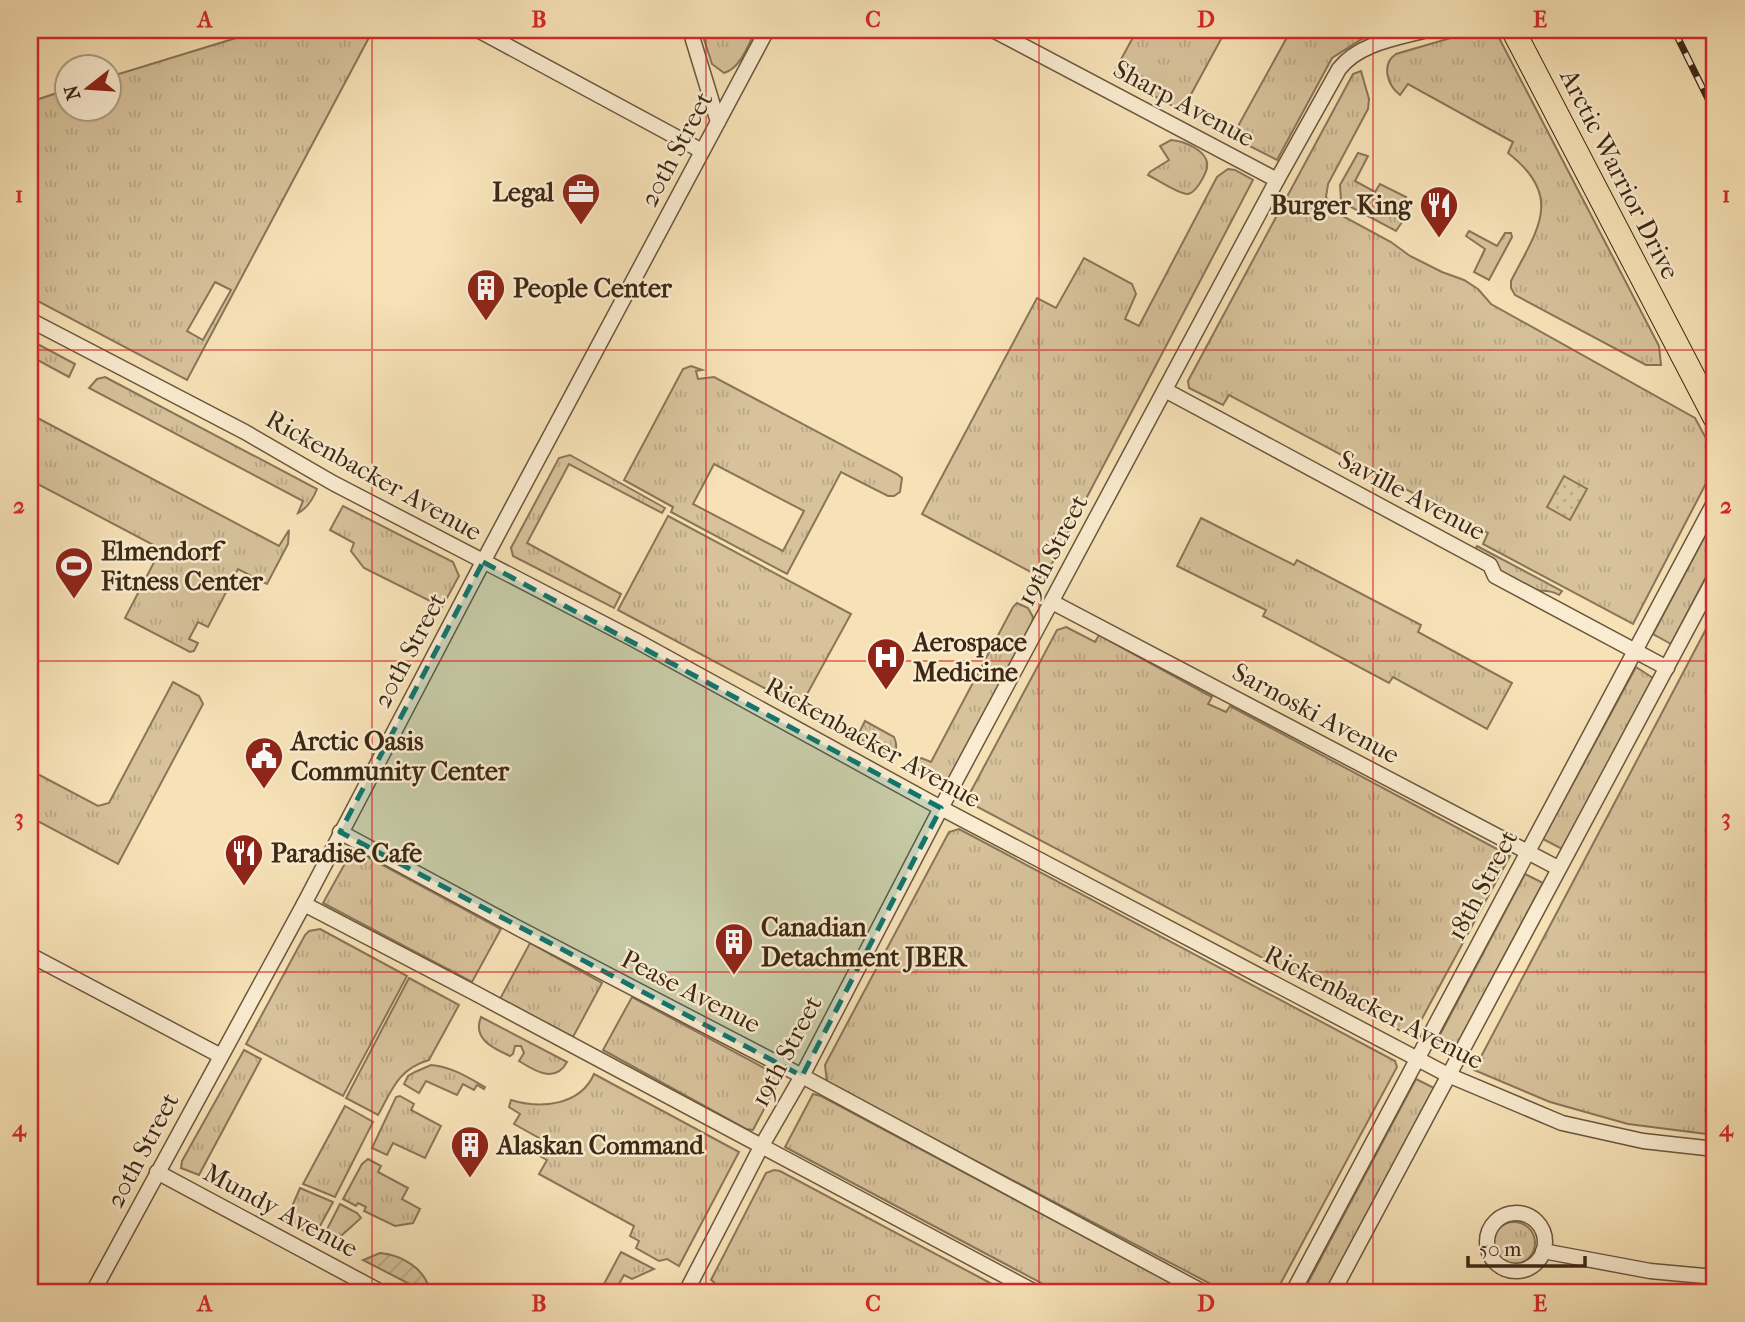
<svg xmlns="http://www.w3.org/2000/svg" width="1745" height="1322" font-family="'IM FELL French Canon',serif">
  <defs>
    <pattern id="grass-tufts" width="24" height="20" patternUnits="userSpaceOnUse" patternTransform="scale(1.75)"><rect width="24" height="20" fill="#d7c29b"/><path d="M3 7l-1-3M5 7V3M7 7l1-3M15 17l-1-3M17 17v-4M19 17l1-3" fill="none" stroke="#b9a785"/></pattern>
    <pattern id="park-dots" width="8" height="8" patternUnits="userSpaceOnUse" patternTransform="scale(1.75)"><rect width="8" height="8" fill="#d7c29b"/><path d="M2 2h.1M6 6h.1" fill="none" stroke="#b9a785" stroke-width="1.8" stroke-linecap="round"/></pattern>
    <pattern id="garden-furrows" width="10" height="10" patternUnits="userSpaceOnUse" patternTransform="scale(1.75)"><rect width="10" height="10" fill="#d7c29b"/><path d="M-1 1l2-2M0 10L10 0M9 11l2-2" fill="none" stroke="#b9a785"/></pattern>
  </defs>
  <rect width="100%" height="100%" fill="#f7e2b7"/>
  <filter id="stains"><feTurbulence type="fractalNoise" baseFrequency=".00286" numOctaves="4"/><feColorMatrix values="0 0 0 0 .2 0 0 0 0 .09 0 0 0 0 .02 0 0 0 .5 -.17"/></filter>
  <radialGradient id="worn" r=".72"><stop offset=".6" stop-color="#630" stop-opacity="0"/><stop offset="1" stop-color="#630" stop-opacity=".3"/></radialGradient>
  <g fill="url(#grass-tufts)" stroke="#8a7558" stroke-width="2" fill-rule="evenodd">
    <path d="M262 30H373L187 380 30 297V102L66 90V108H108L109 77ZM215 282 231 290 203 340 187 331Z"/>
    <path d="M701 30H756C748 45 741 68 724 73L712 64Z"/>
    <polygon points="1137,30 1226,30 1182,111 1113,74"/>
    <polygon points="1291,30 1392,30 1362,39 1332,58 1277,160 1232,137"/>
    <path d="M1478 30H1493L1497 34 1659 346 1661 365H1646L1515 295 1511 288V281C1537 230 1565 197 1508 153L1513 142 1408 84 1400 95C1387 85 1381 64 1396 54Z"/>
    <polygon points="1361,71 1369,99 1368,109 1328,184 1326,197 1337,213 1391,242 1410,256 1442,272 1464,280 1478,289 1491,304 1695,418 1715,455 1715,466 1633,624 1483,544 1488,533 1229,395 1223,405 1189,388 1188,381 1353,74"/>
    <path d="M1171 140C1184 141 1210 151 1207 168 1206 173 1203 178 1200 183 1197 187 1194 193 1188 194 1180 195 1156 179 1148 175L1150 172 1169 160 1160 146Z"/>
    <polygon points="1358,153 1368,156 1355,181 1375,192 1380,184 1406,197 1397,214 1404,219 1396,231 1347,205 1341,200 1340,185"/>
    <polygon points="1228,169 1235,170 1253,180 1044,579 922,514 1037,298 1056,308 1084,258 1132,284 1136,294 1125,319 1139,326 1217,177"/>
    <polygon points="1469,231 1497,246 1505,233 1511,233 1512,237 1489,280 1474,272 1485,249 1466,236"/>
    <polygon points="30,340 75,364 69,377 30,356"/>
    <path d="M691 366 702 370 696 371 698 379 714 377 897 474 902 478 900 492 894 496H888L841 472 787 574 671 512 673 507 624 480 683 369ZM714 464 804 511 783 551 693 504Z"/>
    <path d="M105 377 317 489C313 499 308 508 298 513L303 501 89 388 97 379Z"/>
    <polygon points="30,414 279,546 289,530 288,544 267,584 238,569 208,627 198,622 189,639 198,643 194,651 190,652 125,618 161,549 36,483 30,494"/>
    <polygon points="570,455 665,508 662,513 569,464 527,543 621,594 614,608 513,556 511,548 559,458"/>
    <polygon points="343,506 453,562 459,576 442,607 364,568 351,551 354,543 330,530"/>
    <polygon points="668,516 851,614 800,707 618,610"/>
    <polygon points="1715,517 1715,560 1671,644 1653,634"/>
    <polygon points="1201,518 1294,565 1297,560 1421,625 1418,632 1512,683 1487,729 1393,677 1389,683 1263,616 1266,610 1177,566"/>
    <path d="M1477 546 1562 591 1559 595C1549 589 1543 592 1532 590 1511 587 1490 564 1475 550Z"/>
    <polygon points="1017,603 1028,608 1033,617 1032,623 947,783 944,784 915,768 917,761 921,758 931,762 1013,607"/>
    <polygon points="1715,612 1715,1135 1628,1124 1550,1102 1474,1070"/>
    <polygon points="1066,627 1095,642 1099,635 1212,697 1208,704 1226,712 1230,706 1510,856 1412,1037 972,804 970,793 1057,630"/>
    <polygon points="1636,667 1653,678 1562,849 1543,839"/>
    <polygon points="173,682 199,696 203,704 118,864 30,817 30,770 98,806 109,803"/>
    <path d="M865 721 894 737C897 745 898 750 891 756L857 737Z"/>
    <polygon points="959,829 1395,1061 1397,1067 1276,1292 1226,1292 827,1083 825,1065 949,832"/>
    <polygon points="353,849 501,929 472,982 323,903"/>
    <polygon points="1525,874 1543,883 1452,1054 1434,1046"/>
    <polygon points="320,929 407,976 343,1096 246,1044 305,935 309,931"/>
    <polygon points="530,943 602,983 573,1037 500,999"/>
    <path d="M409 978 459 1005 429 1060C398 1069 392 1090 378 1115L346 1098Z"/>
    <polygon points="632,997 781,1077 753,1130 746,1129 603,1050"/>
    <path d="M481 1017 567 1062C555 1084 535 1071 519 1061L524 1053 521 1046H515L513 1054 510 1056C493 1048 472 1039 481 1017Z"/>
    <polygon points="244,1050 261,1059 199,1175 181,1168 182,1161"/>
    <path d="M431 1065C450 1066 469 1078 485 1087L484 1089 477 1085 474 1090 463 1084 457 1095 426 1081 419 1093 404 1084 408 1076 415 1072Z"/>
    <path d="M594 1074 739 1152 679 1266 667 1259 659 1261 636 1248 639 1241 630 1236 634 1226 539 1174 547 1160 540 1156 546 1142 514 1124 520 1114 509 1107 511 1100C540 1109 580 1106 594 1074Z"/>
    <polygon points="1416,1079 1434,1088 1325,1292 1303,1292"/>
    <polygon points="813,1094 821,1096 1188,1292 1058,1292 785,1147"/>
    <polygon points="400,1096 414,1104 411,1110 441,1126 425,1158 393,1143 387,1155 372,1148 396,1097"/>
    <polygon points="345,1106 373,1122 335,1197 303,1184"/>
    <polygon points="368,1159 381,1166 378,1172 408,1188 402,1199 420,1209 413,1223 395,1226 364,1211 366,1207 358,1203 356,1206 343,1199 362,1164"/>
    <polygon points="774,1170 780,1171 1007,1292 709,1292 714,1282 711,1280 766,1173"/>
    <polygon points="300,1188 333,1202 314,1237 286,1220"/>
    <polygon points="340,1204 357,1213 361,1218 332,1244 322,1239"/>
    <circle cx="1514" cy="1243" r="21"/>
    <polygon points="621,1252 654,1269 632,1279 624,1275 615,1291 604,1284"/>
  </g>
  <polygon fill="url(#park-dots)" stroke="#8a7558" stroke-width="2" points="1564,476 1587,489 1570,520 1547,507"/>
  <path fill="url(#garden-furrows)" stroke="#8a7558" stroke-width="2" d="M380 1253C402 1255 426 1269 430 1292H425L363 1260Z"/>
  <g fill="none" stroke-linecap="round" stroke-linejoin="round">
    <g stroke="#6b563d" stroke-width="17">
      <g id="street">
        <polyline points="478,30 702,151"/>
        <polyline points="690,30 718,122"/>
        <polyline points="993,30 1277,180"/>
        <polyline points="30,320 245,432 333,483 635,640 941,808 1448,1075 1562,1123 1643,1141 1715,1149"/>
        <polyline points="1165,390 1490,565 1495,576 1667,668"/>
        <polyline points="1052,602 1558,868"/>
        <polyline points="340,832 518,928 802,1076 1203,1292"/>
        <polyline points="304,904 471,991 1035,1292"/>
        <polyline points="30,955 221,1056"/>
        <polyline points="157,1172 381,1292"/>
        <circle cx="1516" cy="1242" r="29"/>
        <polyline points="1543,1251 1650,1271 1715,1277"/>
        <polyline points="93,1292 304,904 483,562 767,30"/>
        <path d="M686 1292 761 1147 802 1076 941 808 1277 180 1339 69C1359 43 1398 38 1427 30"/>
        <polyline points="1293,1292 1715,501"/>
        <polyline points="1333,1292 1715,577"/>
      </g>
    </g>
    <g stroke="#3c2814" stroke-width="25">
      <polyline id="primary" points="1513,30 1715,418"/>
    </g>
    <use href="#street" stroke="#faecd0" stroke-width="14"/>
    <use href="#primary" stroke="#f7e2b7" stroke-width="23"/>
    <g stroke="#3c2814" stroke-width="7">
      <polyline id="rail" points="1674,30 1715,113"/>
    </g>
    <use href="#rail" stroke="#faecd0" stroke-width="4.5" stroke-dasharray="13" stroke-linecap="butt"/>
  </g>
  <path fill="#0f766e" fill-opacity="0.2" stroke="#0f766e" stroke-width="5" stroke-dasharray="14 9" stroke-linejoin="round" d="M483 562 941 808 802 1076 340 832Z"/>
  <path fill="none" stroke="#d62828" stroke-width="2" stroke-opacity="0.55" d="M372 30V1292M706 30V1292M1039 30V1292M1373 30V1292M30 350H1715M30 661H1715M30 972H1715"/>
  <defs>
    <g id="office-pin" transform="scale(2.0125)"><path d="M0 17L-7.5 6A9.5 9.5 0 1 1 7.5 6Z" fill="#8f2418" stroke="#faecd0"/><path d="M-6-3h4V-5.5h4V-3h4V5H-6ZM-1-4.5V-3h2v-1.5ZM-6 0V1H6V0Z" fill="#fff"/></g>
    <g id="restaurant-pin" transform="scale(2.0125)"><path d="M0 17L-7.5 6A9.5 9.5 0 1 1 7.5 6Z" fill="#8f2418" stroke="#faecd0"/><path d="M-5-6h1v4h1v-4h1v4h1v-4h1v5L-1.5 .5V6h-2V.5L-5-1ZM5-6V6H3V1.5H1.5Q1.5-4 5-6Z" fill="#fff"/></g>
    <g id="building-pin" transform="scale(2.0125)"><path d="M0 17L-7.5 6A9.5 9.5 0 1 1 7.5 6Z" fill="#8f2418" stroke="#faecd0"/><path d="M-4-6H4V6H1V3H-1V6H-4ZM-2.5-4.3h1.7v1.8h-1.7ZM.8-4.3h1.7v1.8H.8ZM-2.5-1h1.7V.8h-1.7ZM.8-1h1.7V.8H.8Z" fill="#fff"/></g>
    <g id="stadium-pin" transform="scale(2.0125)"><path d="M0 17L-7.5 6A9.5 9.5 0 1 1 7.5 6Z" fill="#8f2418" stroke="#faecd0"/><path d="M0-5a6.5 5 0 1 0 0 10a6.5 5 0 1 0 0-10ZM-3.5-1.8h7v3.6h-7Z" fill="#fff"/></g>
    <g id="hospital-pin" transform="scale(2.0125)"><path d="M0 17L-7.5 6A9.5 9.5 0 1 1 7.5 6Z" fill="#8f2418" stroke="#faecd0"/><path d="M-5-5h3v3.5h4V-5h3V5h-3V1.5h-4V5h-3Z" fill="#fff"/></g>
    <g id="civic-pin" transform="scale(2.0125)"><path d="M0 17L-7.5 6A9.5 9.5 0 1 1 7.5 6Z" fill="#8f2418" stroke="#faecd0"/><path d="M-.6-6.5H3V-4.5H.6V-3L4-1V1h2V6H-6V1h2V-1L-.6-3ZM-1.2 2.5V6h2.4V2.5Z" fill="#fff"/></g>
  </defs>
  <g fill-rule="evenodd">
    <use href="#office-pin" x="581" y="192"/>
    <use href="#restaurant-pin" x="1439" y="205"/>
    <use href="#building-pin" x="486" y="288"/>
    <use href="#stadium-pin" x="74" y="566"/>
    <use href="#hospital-pin" x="886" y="657"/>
    <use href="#civic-pin" x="264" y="756"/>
    <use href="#restaurant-pin" x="244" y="853"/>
    <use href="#building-pin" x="734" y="942"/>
    <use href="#building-pin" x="470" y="1145"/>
  </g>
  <g text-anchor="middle" stroke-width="5" stroke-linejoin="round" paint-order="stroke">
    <g font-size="26" fill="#3c2814" stroke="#faecd0">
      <text transform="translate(1184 103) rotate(28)" y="9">Sharp Avenue</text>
      <text transform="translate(676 149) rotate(-62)" y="9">20th Street</text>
      <text transform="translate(1620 174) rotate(63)" y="9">Arctic Warrior Drive</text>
      <text transform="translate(374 475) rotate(29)" y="9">Rickenbacker Avenue</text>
      <text transform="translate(1412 495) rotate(28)" y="9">Saville Avenue</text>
      <text transform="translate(1052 550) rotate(-62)" y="9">19th Street</text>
      <text transform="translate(409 650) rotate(-62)" y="9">20th Street</text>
      <text transform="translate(1316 713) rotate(28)" y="9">Sarnoski Avenue</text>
      <text transform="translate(873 742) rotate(29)" y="9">Rickenbacker Avenue</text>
      <text transform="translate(1482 885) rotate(-62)" y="9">18th Street</text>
      <text transform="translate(691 991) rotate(27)" y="9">Pease Avenue</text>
      <text transform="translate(1374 1007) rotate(27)" y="9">Rickenbacker Avenue</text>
      <text transform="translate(786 1051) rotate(-62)" y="9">19th Street</text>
      <text transform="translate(142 1150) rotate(-62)" y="9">20th Street</text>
      <text transform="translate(281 1210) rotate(28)" y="9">Mundy Avenue</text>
    </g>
    <g font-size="26" font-weight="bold" fill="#3c2814" stroke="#faecd0" text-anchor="start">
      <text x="554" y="201" text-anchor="end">Legal</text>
      <text x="1412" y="214" text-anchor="end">Burger King</text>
      <text x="513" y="297">People Center</text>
      <text x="101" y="560">Elmendorf<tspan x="101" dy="30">Fitness Center</tspan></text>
      <text x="913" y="651">Aerospace<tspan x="913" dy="30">Medicine</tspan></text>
      <text x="291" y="750">Arctic Oasis<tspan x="291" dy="30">Community Center</tspan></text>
      <text x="271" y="862">Paradise Cafe</text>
      <text x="761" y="936">Canadian<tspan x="761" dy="30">Detachment JBER</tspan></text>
      <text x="497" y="1154">Alaskan Command</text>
    </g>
  </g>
  <rect width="1745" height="1322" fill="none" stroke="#f7e2b7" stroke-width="77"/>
  <g transform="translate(88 88) rotate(253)"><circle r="33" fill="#faecd0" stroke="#ae9e85" stroke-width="2"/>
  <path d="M0-5L12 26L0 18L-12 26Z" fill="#8f2418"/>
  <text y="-10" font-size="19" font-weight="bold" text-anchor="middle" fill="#3c2814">N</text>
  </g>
  <path d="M1468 1256v10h117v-10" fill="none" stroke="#3c2814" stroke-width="3.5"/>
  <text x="1479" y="1256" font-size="21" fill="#3c2814" stroke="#faecd0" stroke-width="5" paint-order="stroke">50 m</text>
  <rect x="38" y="38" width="1668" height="1246" fill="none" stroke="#d62828" stroke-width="2.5"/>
  <g font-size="23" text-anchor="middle" font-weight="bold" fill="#d62828">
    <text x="205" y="27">A</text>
    <text x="539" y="27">B</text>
    <text x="873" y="27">C</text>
    <text x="1206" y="27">D</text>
    <text x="1540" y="27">E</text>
    <text x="19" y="202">1</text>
    <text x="1726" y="202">1</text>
    <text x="19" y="513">2</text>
    <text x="1726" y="513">2</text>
    <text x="19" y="825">3</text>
    <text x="1726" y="825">3</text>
    <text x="19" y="1136">4</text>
    <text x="1726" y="1136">4</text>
    <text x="205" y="1311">A</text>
    <text x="539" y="1311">B</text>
    <text x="873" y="1311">C</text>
    <text x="1206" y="1311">D</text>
    <text x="1540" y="1311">E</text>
  </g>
  <rect width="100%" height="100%" filter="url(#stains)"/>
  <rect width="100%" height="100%" fill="url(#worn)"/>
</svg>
